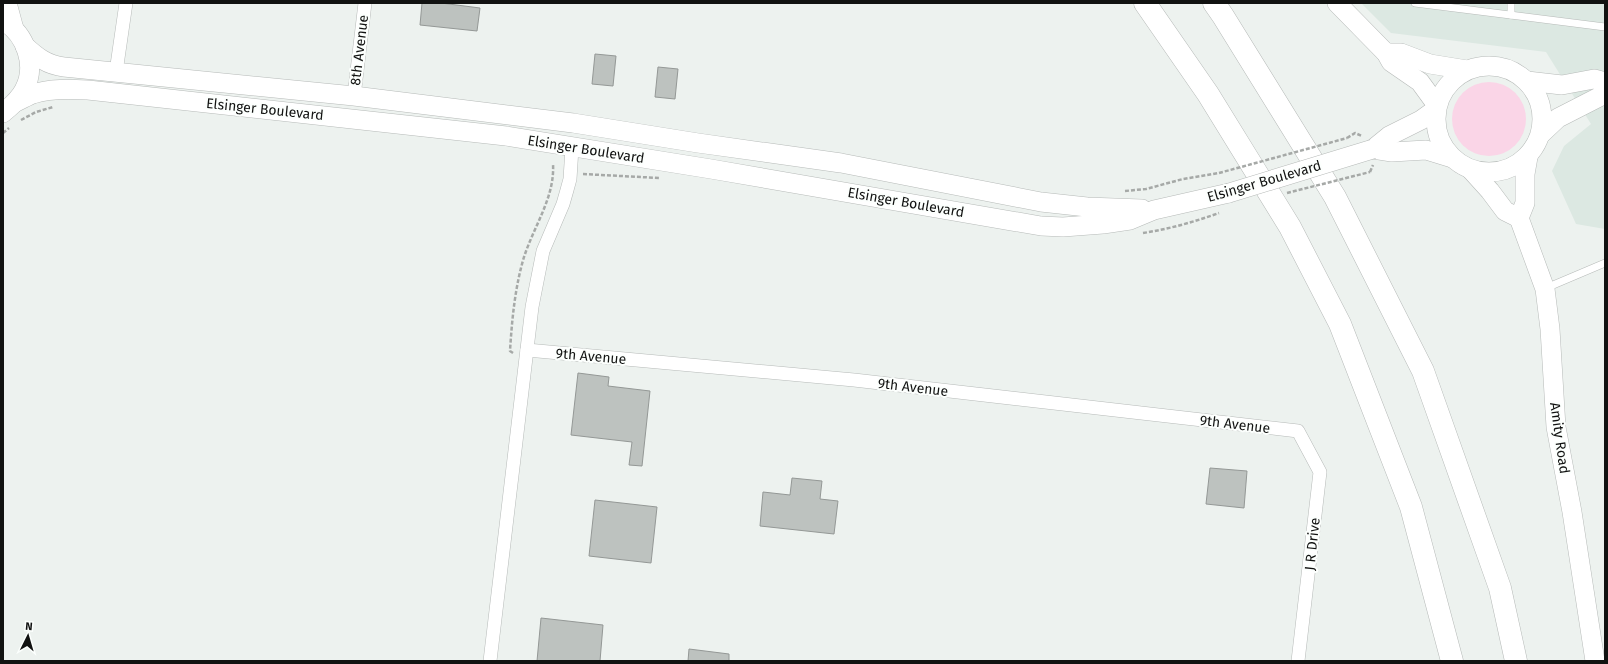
<svg xmlns="http://www.w3.org/2000/svg" width="1608" height="664" font-family="'Fira Sans',sans-serif">
  <rect width="100%" height="100%" fill="#edf2ef"/>
  <polygon fill="#dce8e2" points="1361,3 1605,3 1605,229 1576,224 1552,171 1564,146 1591,124 1546,52 1391,33"/>
  <circle fill="#fad5e7" cx="1489" cy="119" r="37"/>
  <g fill="#bdc2bf" stroke="#949896">
    <polygon points="422,3 441,3 480,8 477,31 420,25"/>
    <polygon points="595,54 616,56 613,86 592,84"/>
    <polygon points="658,67 678,69 675,99 655,97"/>
    <polygon points="578,373 609,377 608,386 650,391 642,466 629,465 632,442 571,435"/>
    <polygon points="1210,468 1247,471 1244,508 1206,504"/>
    <polygon points="792,478 822,481 820,499 838,501 834,534 760,526 763,492 790,495"/>
    <polygon points="595,500 657,507 651,563 589,556"/>
    <polygon points="541,618 603,625 600,661 537,661"/>
    <polygon points="689,649 729,654 729,661 688,661"/>
  </g>
  <g fill="none" stroke-linecap="round" stroke-linejoin="round">
    <g stroke="#b6bab8" stroke-width="8">
      <g id="lane">
        <polyline points="1415,3 1605,27"/>
        <polyline points="1511,3 1511,15"/>
        <polyline points="1546,288 1605,263"/>
      </g>
    </g>
    <g stroke="#b6bab8" stroke-width="14">
      <g id="street">
        <polyline points="116,72 126,3"/>
        <polyline points="354,96 365,3"/>
        <polyline points="527,350 854,380 1298,431 1320,472 1298,661"/>
        <polyline points="490,661 532,307 543,251 563,204 567,190 570,179 572,148"/>
      </g>
    </g>
    <g stroke="#b6bab8" stroke-width="20">
      <g id="secondary">
        <polyline points="7,3 14,29"/>
        <polyline points="1337,3 1386,53 1391,62 1420,82 1436,104"/>
        <path d="M3 21C26 34 37 66 24 90 19 100 11 106 3 113"/>
        <path d="M25 46C37 57 47 65 64 67L354 96 573 123 698 143 841 163 1041 202 1087 207 1142 209"/>
        <polyline points="1386,53 1401,53 1430,64 1467,70"/>
        <circle cx="1489" cy="119" r="53"/>
        <polyline points="1527,81 1562,85 1594,79 1605,82"/>
        <path d="M16 102C21 100 27 96 33 94 49 88 71 89 88 90L506 136 711 169 1041 226 1063 227 1103 224 1130 220 1154 210 1229 193"/>
        <polyline points="1541,134 1558,118 1601,96 1605,91"/>
        <polyline points="1373,149 1392,152 1426,150 1452,158"/>
        <polyline points="1373,149 1389,136 1421,120 1435,110"/>
        <polyline points="1528,157 1525,174 1525,203 1519,218 1545,289 1550,329 1556,427 1572,512 1595,661"/>
        <polyline points="1471,170 1490,191 1505,211 1519,218"/>
      </g>
    </g>
    <g stroke="#b6bab8" stroke-width="23">
      <g id="highway">
        <polyline points="1145,3 1208,94 1290,227 1340,324 1411,507 1452,661"/>
        <polyline points="1214,3 1223,16 1335,197 1423,371 1500,588 1516,661"/>
      </g>
    </g>
    <g stroke="#a6a9a7" stroke-width="2.5" stroke-dasharray="4 2" stroke-linecap="butt">
      <polyline points="21,120 36,112 53,107"/>
      <polyline points="3,133 9,128"/>
      <polyline points="1347,138 1355,133 1362,136"/>
      <polyline points="1370,172 1373,165"/>
      <polyline points="583,174 659,178"/>
      <polyline points="1125,191 1146,189 1183,179 1219,173"/>
      <path d="M1143 233C1169 229 1194 222 1219 213"/>
      <path d="M513 353 510 351C512 319 515 287 524 257 534 226 555 197 553 164"/>
    </g>
    <use href="#lane" stroke="#fff" stroke-width="7"/>
    <use href="#street" stroke="#fff" stroke-width="13"/>
    <use href="#secondary" stroke="#fff" stroke-width="19"/>
    <use href="#highway" stroke="#fff" stroke-width="22"/>
    <g stroke="#b6bab8" stroke-width="20" stroke-linecap="butt">
      <polyline id="secondary-bridge" points="1229,193 1373,149"/>
    </g>
    <g stroke="#a6a9a7" stroke-width="2.5" stroke-dasharray="4 2" stroke-linecap="butt">
      <polyline points="1219,173 1347,138"/>
      <polyline points="1287,193 1370,172"/>
    </g>
    <use href="#secondary-bridge" stroke="#fff" stroke-width="19"/>
  </g>
  <g text-anchor="middle" stroke-width="4" stroke-linejoin="round" paint-order="stroke">
    <g font-size="14" fill="#111211" stroke="#fcfffd">
      <text transform="translate(359 50) rotate(-83)" y="5">8th Avenue</text>
      <text transform="translate(265 109) rotate(6)" y="5">Elsinger Boulevard</text>
      <text transform="translate(586 149) rotate(9)" y="5">Elsinger Boulevard</text>
      <text transform="translate(1264 181) rotate(-16)" y="5">Elsinger Boulevard</text>
      <text transform="translate(906 202) rotate(10)" y="5">Elsinger Boulevard</text>
      <text transform="translate(591 356) rotate(5)" y="5">9th Avenue</text>
      <text transform="translate(913 387) rotate(7)" y="5">9th Avenue</text>
      <text transform="translate(1235 424) rotate(7)" y="5">9th Avenue</text>
      <text transform="translate(1560 438) rotate(82)" y="5">Amity Road</text>
      <text transform="translate(1312 544) rotate(-84)" y="5">J R Drive</text>
    </g>
  </g>
  <rect width="1608" height="664" fill="none" stroke="#111211" stroke-width="8"/>
  <g transform="translate(28 636) rotate(5)" stroke="#fcfffd" stroke-width="3" paint-order="stroke">
  <path d="M0-3L7 15L0 10L-7 15Z" fill="#111211"/>
  <text y="-6" font-size="11" font-weight="bold" text-anchor="middle" fill="#111211">N</text>
  </g>
</svg>
